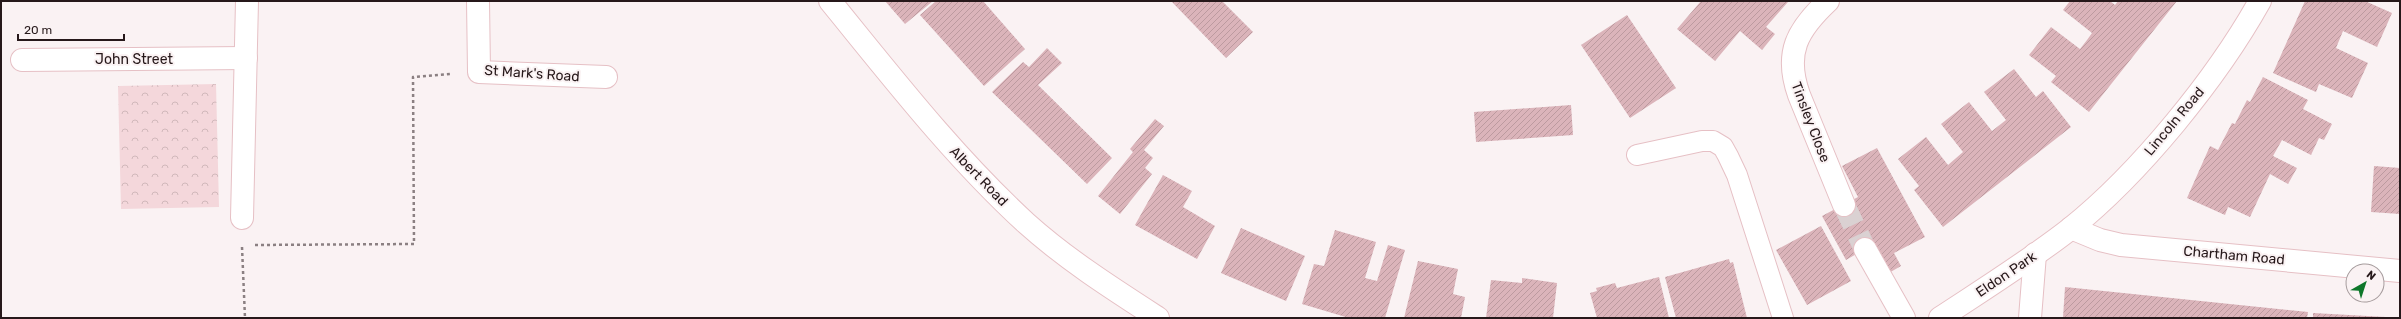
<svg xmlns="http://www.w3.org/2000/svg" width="2401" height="319" font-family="Rubik,sans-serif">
  <defs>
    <pattern id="park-crowns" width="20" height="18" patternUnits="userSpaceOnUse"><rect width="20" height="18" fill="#f4d7db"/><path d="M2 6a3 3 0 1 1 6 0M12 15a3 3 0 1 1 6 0" fill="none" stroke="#d1b8bb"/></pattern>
    <pattern id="building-hatch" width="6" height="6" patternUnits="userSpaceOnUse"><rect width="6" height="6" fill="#dbb4ba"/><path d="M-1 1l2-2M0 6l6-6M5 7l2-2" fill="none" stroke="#bc9a9f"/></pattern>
  </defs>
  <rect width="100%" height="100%" fill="#faf2f3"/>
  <polygon fill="url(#park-crowns)" points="216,84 219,207 121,209 118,86"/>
  <g fill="url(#building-hatch)">
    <polygon points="885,1 933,1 905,24"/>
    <polygon points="936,1 983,1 1025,49 984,86 920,15"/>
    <polygon points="1171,1 1222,1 1253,32 1226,58"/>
    <polygon points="1701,1 1787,1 1788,2 1766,27 1775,34 1762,50 1740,31 1715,61 1677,29"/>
    <polygon points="2070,1 2110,1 2115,5 2118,1 2177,1 2089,112 2051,82 2056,76 2029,55 2051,27 2080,49 2087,40 2092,33 2063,10"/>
    <polygon points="2305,1 2365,1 2392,13 2377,47 2343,31 2336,48 2368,63 2352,98 2319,84 2316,92 2273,73"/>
    <polygon points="1627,15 1676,88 1630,118 1581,45"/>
    <polygon points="1047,48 1062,63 1038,85 1112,158 1087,184 992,92 1023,62 1029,67"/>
    <polygon points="2014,69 2036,97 2043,91 2071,127 1943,227 1914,190 1919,186 1898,159 1926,137 1948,165 1963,152 1941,124 1969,102 1992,131 2006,120 1984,92"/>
    <polygon points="2263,77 2308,100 2303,109 2332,124 2324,140 2319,138 2311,155 2282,140 2273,156 2297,168 2288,184 2270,174 2250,217 2228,207 2225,215 2187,198 2210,146 2218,150 2232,123 2235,124 2247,100 2250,102"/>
    <polygon points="1571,105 1573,135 1476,142 1474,112"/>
    <polygon points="1155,119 1164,126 1144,150 1153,158 1145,168 1152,174 1120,214 1098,196 1133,152 1130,149"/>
    <polygon points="1877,148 1925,237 1894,253 1901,266 1887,274 1865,249 1846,260 1822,216 1858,197 1842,166"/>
    <polygon points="2374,166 2400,168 2400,214 2371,212"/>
    <polygon points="1163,175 1192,191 1183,207 1215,226 1197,259 1135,225"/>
    <polygon points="1821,226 1851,281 1807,305 1776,250"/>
    <polygon points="1241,228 1305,256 1286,301 1221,273"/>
    <polygon points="1335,230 1376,242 1365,278 1377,281 1388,245 1405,250 1385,318 1349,318 1302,304 1314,264 1324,266"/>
    <polygon points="1729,259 1730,263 1733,262 1747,318 1676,318 1665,277"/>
    <polygon points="1418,261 1458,269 1453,294 1465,297 1461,318 1404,318"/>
    <polygon points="1659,277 1669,318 1597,318 1590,293 1597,291 1596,288 1615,283 1617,288"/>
    <polygon points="1522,278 1557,283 1553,318 1486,318 1491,280 1522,283"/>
    <polygon points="2065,287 2308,312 2307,318 2063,318"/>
    <polygon points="2313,313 2386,317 2386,318 2313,318"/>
  </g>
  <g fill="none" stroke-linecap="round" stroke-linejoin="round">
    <polyline stroke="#dad1d2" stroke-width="22" stroke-dasharray="22 11" stroke-linecap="butt" points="1844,205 1865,249"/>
    <g stroke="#e6c0c5" stroke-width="22">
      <polyline id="service" points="1637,155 1702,141 1713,141 1723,147 1728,156 1737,175 1783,318"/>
    </g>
    <g stroke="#e6c0c5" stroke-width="24">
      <g id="minor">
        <polyline points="478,1 479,72 606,77"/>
        <path d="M830 1C892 77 953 156 1026 223 1066 259 1113 289 1158 318"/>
        <path d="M1828 1C1797 30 1784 53 1799 95L1844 205"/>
        <polyline points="22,60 246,58"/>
        <polyline points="242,218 247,1"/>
        <polyline points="2071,228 2100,240 2121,245 2400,271"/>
        <polyline points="1865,249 1904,318"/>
        <path d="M1940 318C1984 289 2029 261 2070 229 2140 173 2217 78 2260 1"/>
        <polyline points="2030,318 2035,254"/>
      </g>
    </g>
    <g stroke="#8b8082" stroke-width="2.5" stroke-dasharray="3 3" stroke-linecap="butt">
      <polyline points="255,245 414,244 413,77 450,74"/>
      <polyline points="242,247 245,318"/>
    </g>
    <use href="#service" stroke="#fff" stroke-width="20"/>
    <use href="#minor" stroke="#fff" stroke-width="22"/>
  </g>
  <g text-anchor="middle" stroke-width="4" stroke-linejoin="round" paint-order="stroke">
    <g font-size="14" fill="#26181a" stroke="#faf2f3">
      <text x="134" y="64">John Street</text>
      <text transform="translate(532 73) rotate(4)" y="5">St Mark's Road</text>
      <text transform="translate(2174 121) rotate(-50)" y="5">Lincoln Road</text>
      <text transform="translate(1811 122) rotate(69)" y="5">Tinsley Close</text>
      <text transform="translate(979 176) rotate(46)" y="5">Albert Road</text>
      <text transform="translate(2234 255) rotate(5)" y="5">Chartham Road</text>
      <text transform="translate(2006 274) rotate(-34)" y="5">Eldon Park</text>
    </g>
  </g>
  <rect width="2401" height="319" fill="none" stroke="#26181a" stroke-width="4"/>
  <g transform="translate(2365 283) rotate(39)"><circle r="19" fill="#faf2f3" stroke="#a59b9c"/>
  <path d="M0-3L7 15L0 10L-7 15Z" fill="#0e772a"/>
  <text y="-6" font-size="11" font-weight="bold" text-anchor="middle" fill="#26181a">N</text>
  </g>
  <path d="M18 34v6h106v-6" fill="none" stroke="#26181a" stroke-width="2"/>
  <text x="24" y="34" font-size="12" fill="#26181a" stroke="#faf2f3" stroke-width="3" paint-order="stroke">20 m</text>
</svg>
